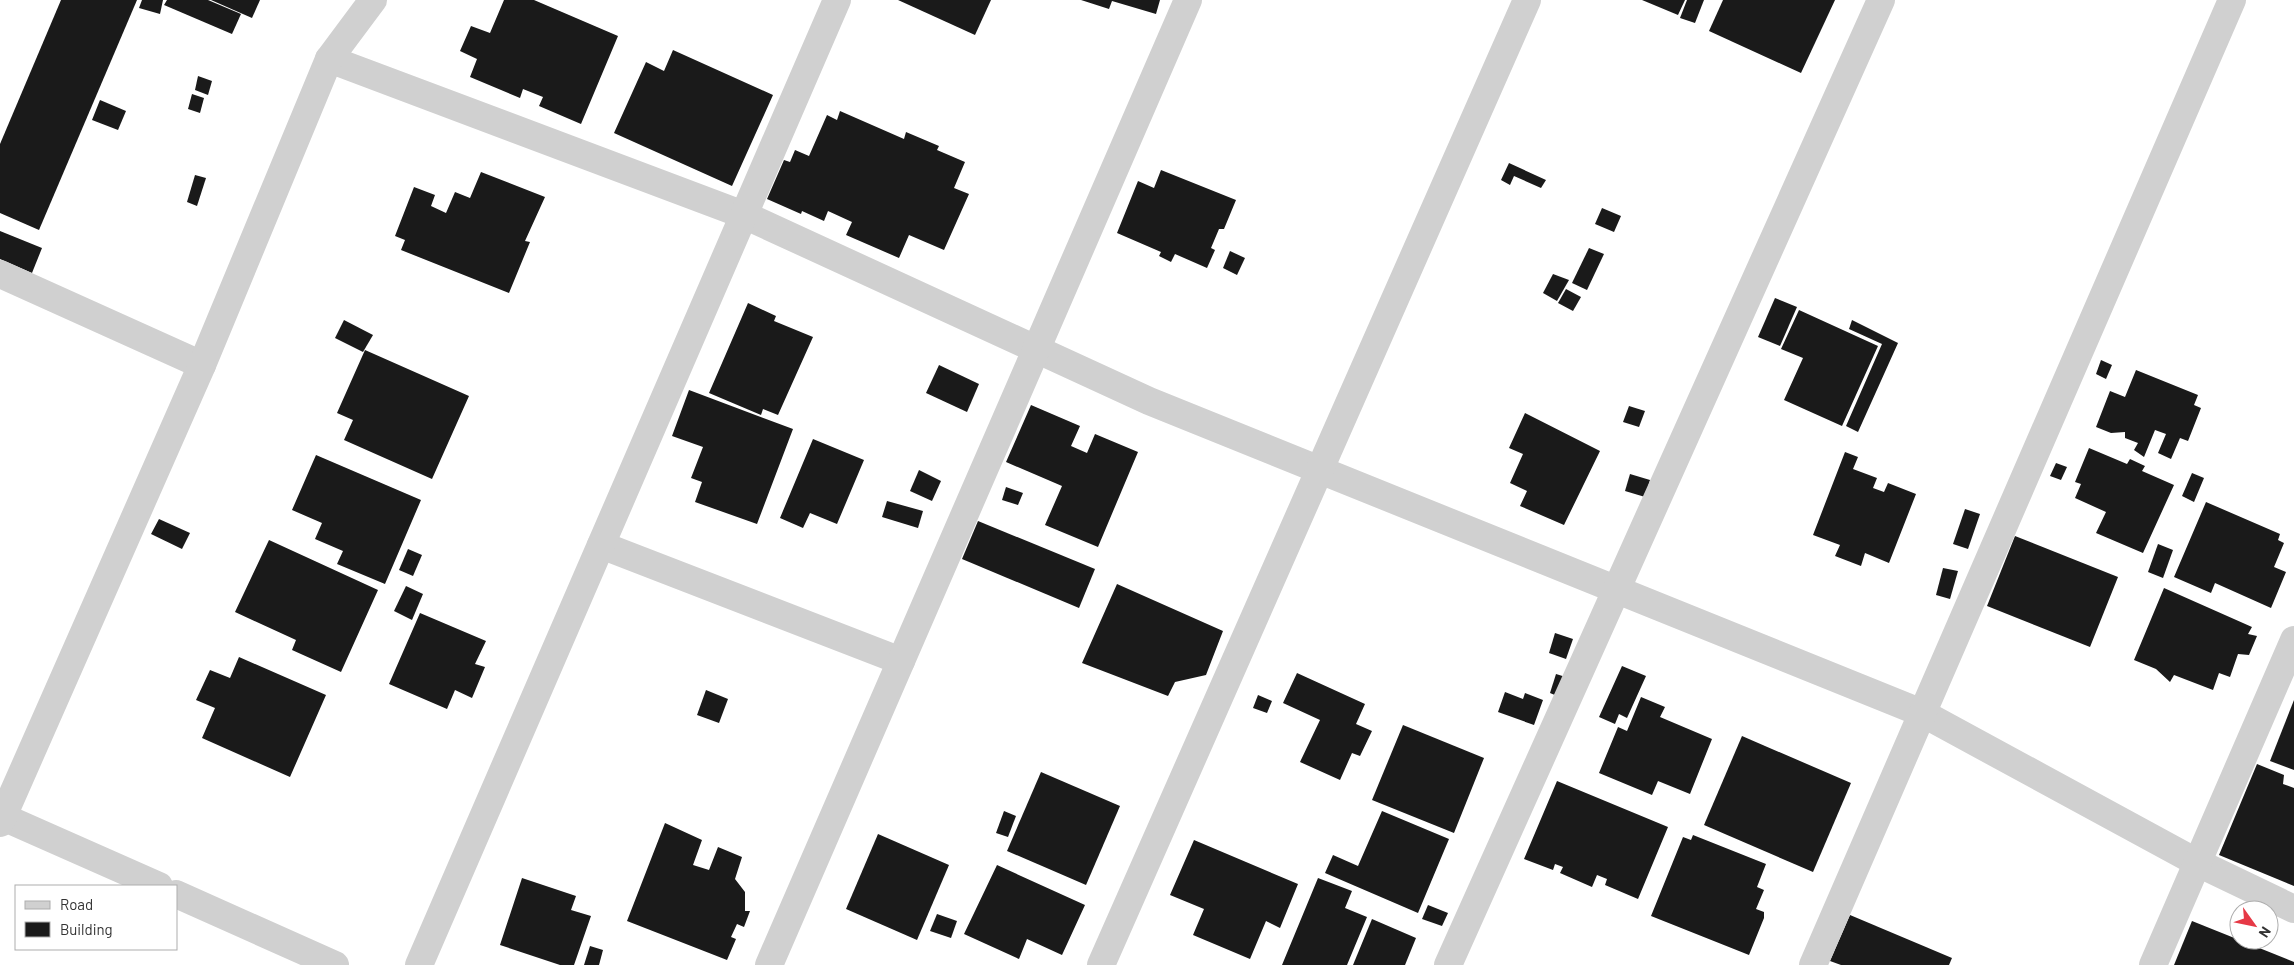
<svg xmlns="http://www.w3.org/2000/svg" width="2294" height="965" font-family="Barlow,sans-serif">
  <rect width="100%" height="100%" fill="#fff"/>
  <g fill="#1a1a1a">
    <polygon points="61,0 137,0 39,230 0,213 0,144"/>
    <polygon points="142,0 163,0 160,14 139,8"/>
    <polygon points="167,0 208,0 241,14 232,34 164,5"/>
    <polygon points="211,0 260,0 252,18"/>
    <polygon points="504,0 534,0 618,36 581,124 539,106 543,97 523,89 520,98 470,77 477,59 460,51 471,26 490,33"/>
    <polygon points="898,0 991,0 975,35"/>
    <polygon points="1081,0 1160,0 1156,14 1112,1 1109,9"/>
    <polygon points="1642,0 1685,0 1678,15"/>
    <polygon points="1687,0 1704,0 1695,23 1680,18"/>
    <polygon points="1723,0 1835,0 1801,73 1709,31"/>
    <polygon points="673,50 773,95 732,186 614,133 646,62 664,71"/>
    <polygon points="198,76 212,81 208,95 195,90"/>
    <polygon points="192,94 204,98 200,113 188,109"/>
    <polygon points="100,100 126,111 118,130 92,120"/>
    <polygon points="840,111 904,139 906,132 939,146 937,150 965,162 954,188 969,194 944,250 909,235 899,258 846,235 852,222 828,211 824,221 802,211 801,214 767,199 784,160 790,162 795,150 809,156 827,115 837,120"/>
    <polygon points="1509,163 1546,180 1541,188 1514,176 1510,185 1501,180"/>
    <polygon points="1161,170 1236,200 1224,229 1219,229 1211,248 1215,250 1207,268 1175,254 1171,262 1159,256 1161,252 1117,233 1138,181 1154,188"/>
    <polygon points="481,172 545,197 525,241 530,242 509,293 401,250 405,240 395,236 414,187 435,195 431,206 446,213 455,192 470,198"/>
    <polygon points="195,175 206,178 197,206 187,202"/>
    <polygon points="1602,208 1621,216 1614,232 1595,224"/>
    <polygon points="0,231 42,248 32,273 0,259"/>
    <polygon points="1589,248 1604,254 1587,290 1572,283"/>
    <polygon points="1230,251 1245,258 1237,275 1223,268"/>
    <polygon points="1553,274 1569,280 1557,301 1543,293"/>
    <polygon points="1566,289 1581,297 1573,311 1558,303"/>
    <polygon points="1775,298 1797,307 1780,346 1758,337"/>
    <polygon points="748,303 776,316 774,321 813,337 778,415 763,409 761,415 709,393"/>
    <polygon points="1799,310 1878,346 1842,426 1784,400 1803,358 1781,349"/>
    <polygon points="344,320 373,335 363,352 335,338"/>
    <polygon points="1852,320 1898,343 1858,432 1846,426 1882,344 1849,329"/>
    <polygon points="365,350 469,396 432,479 344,440 353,420 337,413"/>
    <polygon points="2101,360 2112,365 2106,379 2096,374"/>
    <polygon points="939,365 979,384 967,412 926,393"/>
    <polygon points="2136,370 2198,395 2194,405 2201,408 2188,441 2180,438 2171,459 2158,453 2166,434 2155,430 2144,457 2134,450 2138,443 2125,438 2125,432 2111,433 2096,427 2110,391 2125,397"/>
    <polygon points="689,390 793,429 757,524 695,502 702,482 691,478 703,447 672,436"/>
    <polygon points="1031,405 1080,426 1071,446 1087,453 1095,434 1138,452 1098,547 1045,525 1062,486 1006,462"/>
    <polygon points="1629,406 1645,411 1639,427 1623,422"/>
    <polygon points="1525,413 1600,451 1564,525 1520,506 1527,491 1510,483 1523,454 1509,448"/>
    <polygon points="813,439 864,460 837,524 810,513 803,528 780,518"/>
    <polygon points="2089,448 2127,464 2130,459 2145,466 2142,471 2174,485 2143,553 2096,533 2106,512 2075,498 2081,484 2075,482"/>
    <polygon points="1845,452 1858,457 1853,469 1877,478 1873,488 1884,492 1888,483 1916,494 1889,563 1865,553 1861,566 1835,556 1840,545 1813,535"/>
    <polygon points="316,455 421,500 385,584 337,564 343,551 315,539 322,523 292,510"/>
    <polygon points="2056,463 2067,467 2061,480 2050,476"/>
    <polygon points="919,470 941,481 932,501 910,491"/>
    <polygon points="2192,473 2204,478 2194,502 2182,496"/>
    <polygon points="1630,474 1650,480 1645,497 1625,491"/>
    <polygon points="1006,487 1023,493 1018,505 1002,500"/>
    <polygon points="887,501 923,511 918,528 882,517"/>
    <polygon points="2206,502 2280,534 2278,540 2284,543 2274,567 2286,572 2271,608 2215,583 2211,593 2174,577"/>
    <polygon points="1965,509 1980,514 1968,549 1953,544"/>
    <polygon points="159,519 190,533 182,549 151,534"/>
    <polygon points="978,521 1095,569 1079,608 962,559"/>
    <polygon points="2015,536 2118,577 2090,647 1987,606"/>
    <polygon points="269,540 378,590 341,672 292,650 296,640 235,612"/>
    <polygon points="2158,544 2173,550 2163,578 2148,572"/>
    <polygon points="408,549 422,555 413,576 399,570"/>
    <polygon points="1943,568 1958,571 1950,599 1936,595"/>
    <polygon points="1117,584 1223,631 1206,675 1175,682 1168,696 1082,663"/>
    <polygon points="406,586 423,594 412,620 394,611"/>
    <polygon points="2164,588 2252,627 2248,634 2257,636 2249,655 2238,654 2230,677 2219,673 2213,690 2174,675 2170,682 2156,669 2134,660"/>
    <polygon points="420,613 486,641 475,664 485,667 472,698 455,690 447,709 389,684"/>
    <polygon points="1555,633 1573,639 1566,659 1549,653"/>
    <polygon points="239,657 326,695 290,777 202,738 215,708 196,700 210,670 230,678"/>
    <polygon points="1622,666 1646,676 1627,718 1619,714 1615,724 1599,717"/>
    <polygon points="1297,673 1365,704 1356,724 1372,731 1360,756 1352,753 1340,780 1300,762 1320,720 1283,703"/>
    <polygon points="1556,674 1569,678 1562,698 1550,693"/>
    <polygon points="706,690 728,699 719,723 697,715"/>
    <polygon points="1505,692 1523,699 1525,693 1543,700 1534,725 1498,712"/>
    <polygon points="1258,695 1272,701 1267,713 1253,708"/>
    <polygon points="1641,697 1665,707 1660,717 1712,739 1690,794 1658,781 1652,795 1599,773 1618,727 1627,731"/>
    <polygon points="2294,700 2294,770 2270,761"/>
    <polygon points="1403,725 1484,758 1454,833 1372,800"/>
    <polygon points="1742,736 1851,783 1813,872 1704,825"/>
    <polygon points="2257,764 2284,775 2283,784 2294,788 2294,886 2219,855"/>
    <polygon points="1041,772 1120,806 1086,885 1007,851"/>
    <polygon points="1557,781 1668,827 1638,899 1605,885 1607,879 1597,875 1592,887 1560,873 1563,867 1555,864 1553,870 1524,859"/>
    <polygon points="1004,811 1016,816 1008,837 996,833"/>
    <polygon points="1382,811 1449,839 1418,913 1325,873 1333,855 1358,866"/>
    <polygon points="665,823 702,840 693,865 709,870 718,847 742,857 735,879 745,892 745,911 750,911 744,927 737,924 731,937 736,939 727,960 627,921"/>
    <polygon points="878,834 949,865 917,940 846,909"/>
    <polygon points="1693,835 1766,864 1757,887 1764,890 1756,909 1764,912 1764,918 1749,955 1651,916 1683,837 1691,840"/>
    <polygon points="1194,840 1298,884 1280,928 1266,921 1250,959 1193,935 1204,909 1170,895"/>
    <polygon points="997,865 1085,905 1062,955 1027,939 1019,959 964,934"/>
    <polygon points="522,878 576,896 571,910 591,916 574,965 560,965 500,945"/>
    <polygon points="1318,878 1352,891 1345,908 1367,917 1347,965 1282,965"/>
    <polygon points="1428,905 1448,913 1442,926 1422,919"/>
    <polygon points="937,914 957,921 951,938 930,931"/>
    <polygon points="1850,915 1952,958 1949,965 1841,965 1830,961"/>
    <polygon points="1372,919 1416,938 1405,965 1353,965"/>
    <polygon points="2192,921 2294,962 2294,965 2174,965"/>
    <polygon points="590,946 603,950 599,965 584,965"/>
  </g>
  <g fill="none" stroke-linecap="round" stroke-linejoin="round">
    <g stroke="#d0d0d0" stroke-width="28">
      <polyline points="329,59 744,215 1149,401 1922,713 2198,863 2294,909"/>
      <polyline points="0,274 202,365"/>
      <polyline points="601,545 901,661"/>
      <polyline points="3,817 159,886"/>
      <polyline points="0,823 202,365 329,59 373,0"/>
      <polyline points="176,894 335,965"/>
      <polyline points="419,965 837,0"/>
      <polyline points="769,965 1188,0"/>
      <polyline points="1101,965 1527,0"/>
      <polyline points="1448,965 1881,0"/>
      <polyline points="1813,965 2232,0"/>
      <polyline points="2153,965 2294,640"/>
    </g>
  </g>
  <rect x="15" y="885" width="162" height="65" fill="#ffffff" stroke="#adadad"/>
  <rect x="25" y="901" width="25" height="8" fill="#d0d0d0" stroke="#adadad"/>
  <text x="60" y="910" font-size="15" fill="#333333">Road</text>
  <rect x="25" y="922" width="25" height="15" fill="#1a1a1a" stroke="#adadad"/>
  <text x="60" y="935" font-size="15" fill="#333333">Building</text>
  <g transform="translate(2254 925) rotate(123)"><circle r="24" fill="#ffffff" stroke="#adadad"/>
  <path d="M0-4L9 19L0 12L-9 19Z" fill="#e63946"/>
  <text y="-8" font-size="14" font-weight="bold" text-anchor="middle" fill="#333333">N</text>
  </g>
</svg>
